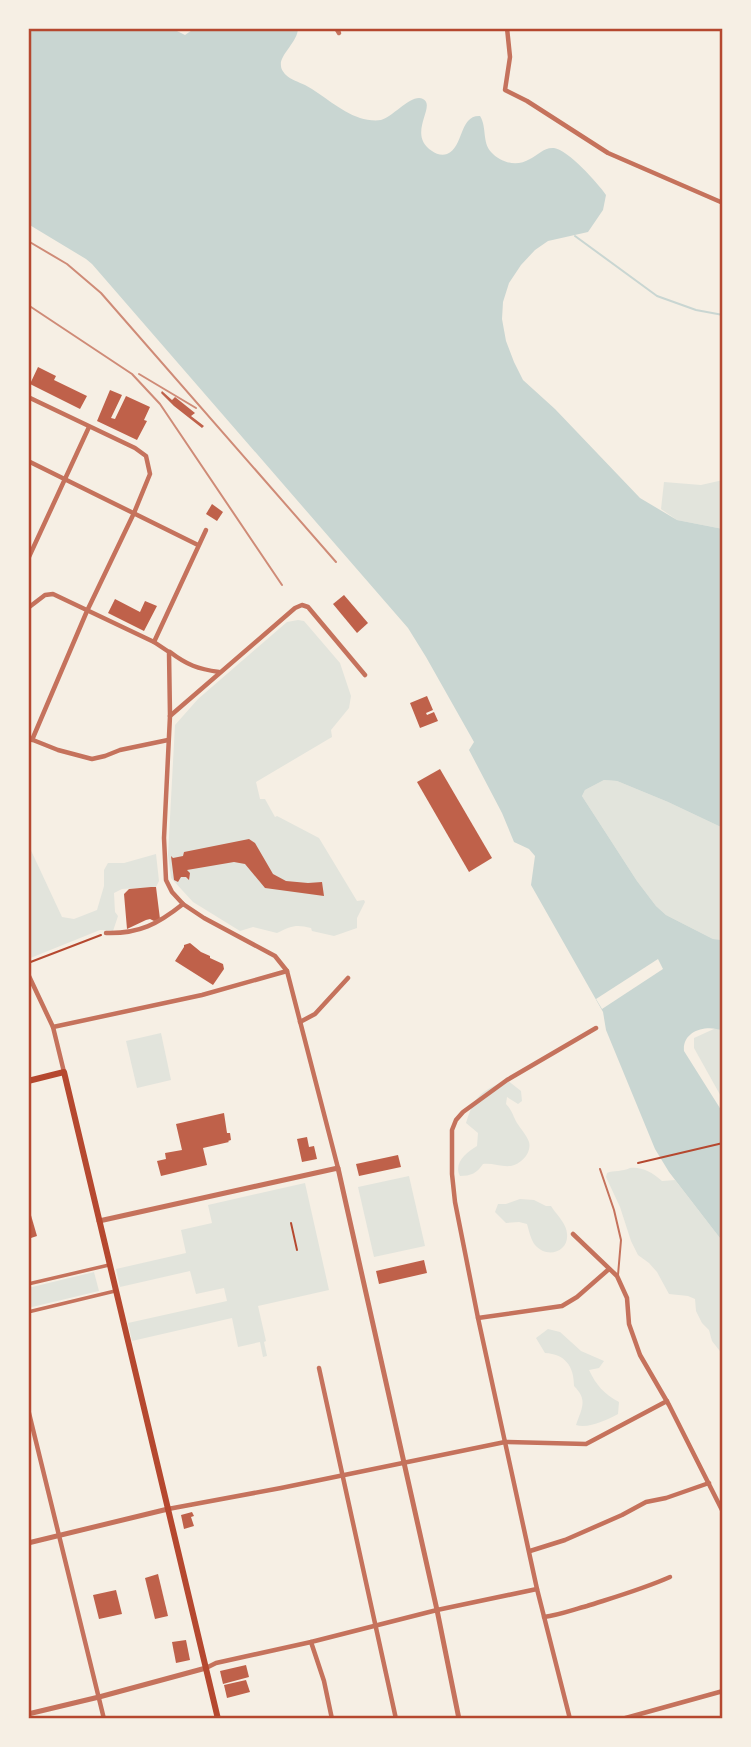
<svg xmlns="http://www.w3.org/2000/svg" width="751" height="1747" font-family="Overpass,sans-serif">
  <rect width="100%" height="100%" fill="#f6efe4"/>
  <g fill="#e2e4dc">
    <polygon points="723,480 723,529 677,520 661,509 664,482 701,485"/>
    <path d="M298 620 304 621 340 663 351 696 349 708 331 730 332 737 256 782 260 799H265L275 817 277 816 319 838 357 901 364 900 365 902 357 918V928L334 936 312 931 311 928C296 924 291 926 277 933L253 927 240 931 193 902 171 878 168 855 175 725 198 699 287 622Z"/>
    <polygon points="604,780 617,781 668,802 723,828 723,940 713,939 666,915 656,906 637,881 582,796 585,790"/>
    <polygon points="28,844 62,917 74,919 97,910 104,886 104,870 108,863 124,863 156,854 159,881 156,887 122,889 114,893 115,912 118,916 113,931 100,930 28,959"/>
    <polygon points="716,1028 723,1031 723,1100 694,1048 694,1038"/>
    <polygon points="161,1033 171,1080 137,1088 126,1041"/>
    <path d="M507 1080 521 1091 522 1101 518 1104 507 1097 506 1104C512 1110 513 1116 517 1123 521 1129 527 1136 529 1142 532 1153 521 1164 511 1166 501 1167 493 1163 483 1164 477 1173 471 1176 460 1176 453 1163 467 1152 477 1146L478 1133 466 1123C475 1095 480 1092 507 1080Z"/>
    <path d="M630 1168C643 1167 651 1172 662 1181L675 1180 723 1242V1355L712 1341 709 1330 702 1323 696 1311 695 1299 688 1296 669 1294 657 1272 649 1263 638 1255 631 1241 620 1207 606 1177 607 1173C614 1170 622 1172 630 1168Z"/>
    <polygon points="409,1176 425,1246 374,1257 358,1187"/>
    <polygon points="305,1183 329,1290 258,1306 266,1341 264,1342 267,1356 263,1357 260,1342 238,1347 232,1318 132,1341 128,1323 227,1301 224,1288 196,1294 190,1271 120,1287 116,1269 186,1253 181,1230 212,1223 208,1205"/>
    <path d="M520 1199 534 1200 546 1206H551L553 1209C558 1216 567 1225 567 1234 569 1252 547 1259 535 1245 531 1240 529 1231 527 1224L519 1222 506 1223 495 1212 498 1204H506Z"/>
    <polygon points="94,1272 99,1291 28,1308 28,1288"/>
    <path d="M548 1329 560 1332 581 1351 604 1361 599 1368 589 1370C596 1385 604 1394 619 1402L618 1414C607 1420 588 1429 576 1425 582 1408 588 1400 574 1386 574 1366 565 1354 545 1353L536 1338Z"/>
  </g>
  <path fill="#c9d6d2" d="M28 28H171L185 35 195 28H298C298 42 279 55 281 66 281 69 284 73 286 75 291 80 299 82 305 85 324 95 339 111 360 118 366 120 375 121 381 120 393 117 412 93 423 99 437 106 406 134 432 151 436 154 442 156 447 154 464 147 459 115 480 116 487 127 482 142 491 152 501 163 517 167 530 159 538 155 544 147 554 148 568 150 598 183 606 195L603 210 588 232 548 241 535 250 521 265 509 283 503 302 502 319 506 341 514 362 523 380 555 409 640 498 677 520 723 529V828L668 802 617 781 604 780 585 790 582 796 637 881 656 906 666 915 713 939 723 940V1031C708 1024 682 1030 684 1051L723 1113V1242L669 1172 655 1149 606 1030 603 1012 531 885 535 856 529 849 514 842 502 813 469 750 474 742 426 657 408 628 92 264 86 259 28 224Z"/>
  <polygon fill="#f6efe4" points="658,959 663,969 602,1009 596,999"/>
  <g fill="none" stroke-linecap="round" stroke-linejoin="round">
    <polyline stroke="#c9d6d2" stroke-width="2" points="575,236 657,296 696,310 723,315"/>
  </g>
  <g fill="#bf614a">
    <polygon points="38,367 56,376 54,380 87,396 80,409 30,384"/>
    <polygon points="110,390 122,395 111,418 115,419 126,396 150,407 144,420 147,421 137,440 97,421"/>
    <polygon points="162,391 172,400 175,397 195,413 191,416 204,426 202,428 174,406 161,393"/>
    <polygon points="212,504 223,512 217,521 206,514"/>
    <polygon points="344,595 368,623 357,633 333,604"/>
    <polygon points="115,599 140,612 145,601 157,606 144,631 108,613"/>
    <polygon points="427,696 433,710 426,713 427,715 434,712 438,721 420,728 410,703"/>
    <polygon points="440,769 492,858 469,872 417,782"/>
    <polygon points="249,839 255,843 273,874 286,881 308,883 322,882 324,896 265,888 245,864 234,862 187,870 190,873 189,880 186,877 181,877 178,882 174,880 171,856 173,858 183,856 184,852"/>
    <polygon points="151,887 156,887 160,919 154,921 150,919 146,920 127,929 124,894 129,889"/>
    <polygon points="190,943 201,952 210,956 210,958 223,964 224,969 213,985 175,961 184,947 184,945"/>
    <polygon points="224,1113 227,1133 230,1133 231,1140 228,1141 229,1142 203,1148 207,1165 161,1176 157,1161 166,1159 165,1153 182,1150 176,1124"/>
    <polygon points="307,1137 309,1147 314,1146 317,1159 302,1162 297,1139"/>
    <polygon points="398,1155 401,1167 359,1176 356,1164"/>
    <polygon points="28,1205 37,1236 28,1239"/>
    <polygon points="424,1260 427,1273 379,1284 376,1271"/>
    <polygon points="192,1512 194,1516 191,1517 194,1526 184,1529 181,1515"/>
    <polygon points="158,1574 168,1616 155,1619 145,1578"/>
    <polygon points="116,1590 122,1614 99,1619 93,1595"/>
    <polygon points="186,1640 190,1660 176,1663 172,1642"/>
    <polygon points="246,1665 249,1677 223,1684 220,1671"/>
    <polygon points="246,1680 250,1692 227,1698 224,1685"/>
  </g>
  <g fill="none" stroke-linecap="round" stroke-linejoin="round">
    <g stroke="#b5482f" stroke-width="2">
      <polyline points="28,963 101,935"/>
      <polyline points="638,1163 723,1143"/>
      <polyline points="291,1223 297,1250"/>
    </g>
    <polyline stroke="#c5725c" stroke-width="2" points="600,1169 614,1210 621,1240 618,1275"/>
    <g stroke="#c5725c" stroke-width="3.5">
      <polyline points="28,1284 109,1265"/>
      <polyline points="28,1312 115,1291"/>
    </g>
    <g stroke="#c5725c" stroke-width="4.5">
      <polyline points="336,28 339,33"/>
      <polyline points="507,28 510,57 505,90 527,101 608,153 723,203"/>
      <polyline points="28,397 135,448 146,456 150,474 134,513 87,611 32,740"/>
      <polyline points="28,461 198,545"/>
      <polyline points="28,559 89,427"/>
      <polyline points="28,608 45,595 53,594 154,642 169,652 170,716 164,838 166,880 172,892 183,904 204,918 275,956 287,971 338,1168"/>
      <polyline points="154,642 206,530"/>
      <path d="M170 652C187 665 198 669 219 672"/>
      <polyline points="170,716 295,608 302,605 308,607 365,675"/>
      <polyline points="28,738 58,750 92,759 105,756 120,750 168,740"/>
      <path d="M106 933C139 934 158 924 183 904"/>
      <polyline points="28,974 53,1027 64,1072"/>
      <polyline points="300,1022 315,1014 348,978"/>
      <polyline points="53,1027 202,995 287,971"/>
      <polyline points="573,1234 617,1276 627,1298 629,1324 640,1355 669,1405 723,1512"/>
      <polyline points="478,1318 562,1306 577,1297 609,1269"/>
      <polyline points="319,1368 396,1719"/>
      <polyline points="28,1409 104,1719"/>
      <polyline points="168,1509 281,1488 505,1442 586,1444 667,1401"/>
      <polyline points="530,1551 565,1540 622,1515 646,1502 666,1498 709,1483"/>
      <path d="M544 1617C559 1615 572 1610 587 1606 615 1597 643 1589 670 1577"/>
      <polyline points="311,1642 324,1681 332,1719"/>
      <polyline points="206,1668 216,1663 311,1642 437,1610 537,1589"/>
      <polyline points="570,1719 537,1589 478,1318 455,1202 452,1174 452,1130 456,1120 463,1112 507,1080 596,1028"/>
      <polyline points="622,1719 723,1691"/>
    </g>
    <g stroke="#c5725c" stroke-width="5">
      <polyline points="99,1221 338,1168 437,1610 459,1719"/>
      <polyline points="28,1543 168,1509"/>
      <polyline points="28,1714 99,1697 206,1668"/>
    </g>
    <polyline stroke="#b5482f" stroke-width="6" points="28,1081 64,1072 218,1719"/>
    <g stroke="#cf8b77" stroke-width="2">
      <polyline points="28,241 67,264 101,293 336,562"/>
      <polyline points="28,305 132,374 160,404 282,585"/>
      <polyline points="139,374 196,408"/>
    </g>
  </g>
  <rect width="751" height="1747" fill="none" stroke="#f6efe4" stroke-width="60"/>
  <rect x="30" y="30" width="691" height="1687" fill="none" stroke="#b5482f" stroke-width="2.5"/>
</svg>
